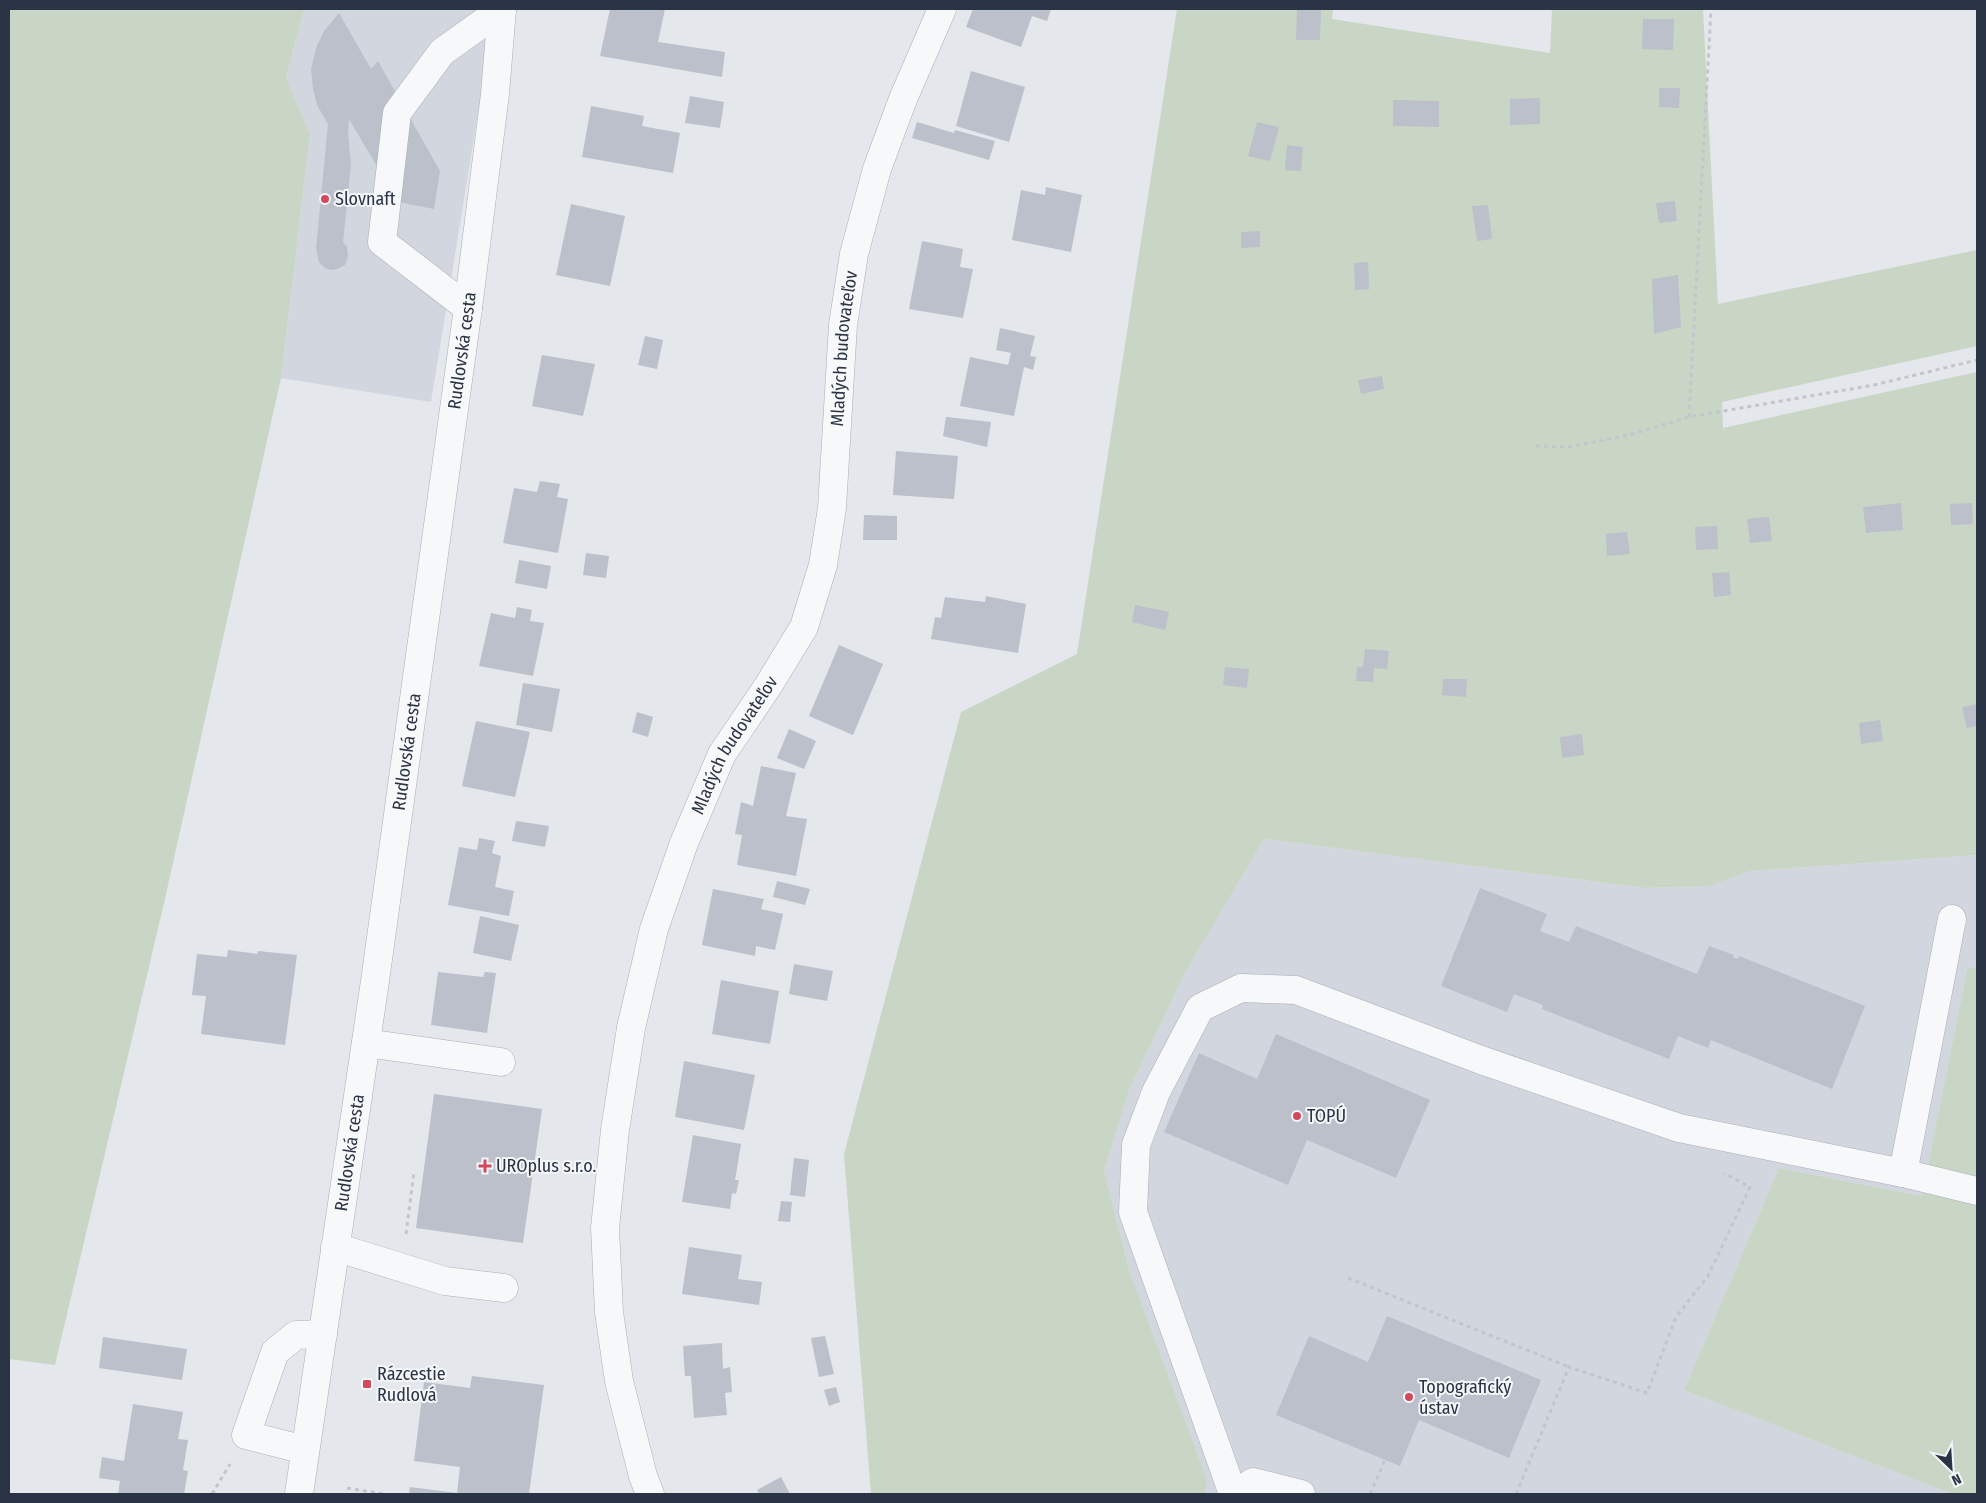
<svg xmlns="http://www.w3.org/2000/svg" width="1986" height="1503" font-family="'Fira Sans Condensed',sans-serif">
  <rect width="100%" height="100%" fill="#e4e7ec"/>
  <g fill="#d2d6de">
    <polygon points="304,9 495,9 431,402 281,378 310,134 286,78"/>
    <polygon points="1264,839 1645,888 1710,886 1750,871 1977,855 1977,967 1967,969 1922,1196 1779,1168 1684,1390 1952,1494 1205,1494 1207,1479 1130,1273 1104,1171 1129,1090 1184,975"/>
  </g>
  <g fill="#c9d6c5">
    <polygon points="9,9 304,9 286,78 310,134 281,378 164,903 55,1365 9,1359"/>
    <polygon points="1177,9 1333,9 1332,19 1550,53 1552,9 1703,9 1718,304 1977,250 1977,346 1722,402 1723,428 1977,372 1977,855 1750,871 1710,886 1645,888 1264,839 1184,975 1129,1090 1104,1171 1130,1273 1207,1479 1205,1494 871,1494 844,1154 961,712 1077,654"/>
    <polygon points="1977,967 1977,1494 1952,1494 1684,1390 1779,1168 1922,1196 1967,969"/>
  </g>
  <g fill="#bbc0ca">
    <polygon points="610,9 665,9 658,42 725,52 722,77 600,56"/>
    <polygon points="973,9 1051,9 1047,21 1032,16 1021,47 966,27"/>
    <polygon points="1297,9 1321,9 1320,40 1296,40"/>
    <polygon points="339,13 371,69 378,61 440,171 434,209 398,202 349,119 348,133 351,164 343,242 347,247 348,257 345,265 337,269 331,270 325,268 319,262 316,249 328,124 317,105 313,89 311,69 316,48 324,31"/>
    <polygon points="1643,19 1674,19 1673,50 1642,49"/>
    <polygon points="971,71 1025,87 1009,142 956,126"/>
    <polygon points="1659,88 1680,88 1679,108 1659,107"/>
    <polygon points="690,96 724,102 720,128 685,123"/>
    <polygon points="1540,98 1540,124 1510,125 1510,99"/>
    <polygon points="1393,100 1439,101 1439,127 1393,126"/>
    <polygon points="591,106 644,116 642,126 680,133 673,173 582,157"/>
    <polygon points="917,122 954,133 955,130 995,141 989,160 912,138"/>
    <polygon points="1257,122 1279,127 1270,161 1248,156"/>
    <polygon points="1287,145 1303,147 1301,171 1285,170"/>
    <polygon points="1046,187 1082,195 1071,252 1012,240 1021,190 1045,195"/>
    <polygon points="1675,201 1677,221 1659,223 1656,203"/>
    <polygon points="571,204 625,216 610,286 556,275"/>
    <polygon points="1488,205 1492,239 1477,241 1472,206"/>
    <polygon points="1260,231 1260,247 1241,248 1241,232"/>
    <polygon points="922,241 963,249 960,267 973,269 963,318 909,309"/>
    <polygon points="1368,262 1369,289 1355,290 1354,263"/>
    <polygon points="1678,275 1681,327 1654,334 1652,279"/>
    <polygon points="1000,328 1035,336 1030,356 1036,357 1033,370 1024,367 1014,416 960,406 970,357 1008,365 1011,353 996,350"/>
    <polygon points="645,336 663,340 657,369 638,365"/>
    <polygon points="542,355 595,364 583,416 532,406"/>
    <polygon points="1382,376 1384,389 1361,394 1358,380"/>
    <polygon points="946,417 991,422 987,447 943,436"/>
    <polygon points="896,451 958,456 954,499 893,495"/>
    <polygon points="540,481 560,484 557,497 568,499 558,553 503,543 514,488 537,492"/>
    <polygon points="1901,503 1903,530 1866,533 1863,507"/>
    <polygon points="1972,503 1973,524 1951,525 1950,504"/>
    <polygon points="864,515 897,516 897,540 863,540"/>
    <polygon points="1769,517 1772,541 1750,543 1747,519"/>
    <polygon points="1717,526 1718,549 1696,550 1695,527"/>
    <polygon points="1627,532 1630,554 1607,556 1606,534"/>
    <polygon points="586,553 609,556 606,578 583,575"/>
    <polygon points="519,560 551,566 547,589 515,583"/>
    <polygon points="1729,572 1731,595 1714,597 1712,573"/>
    <polygon points="986,596 1026,604 1018,653 931,639 935,617 941,618 945,597 985,602"/>
    <polygon points="1135,605 1169,612 1165,630 1132,622"/>
    <polygon points="517,607 532,610 530,621 544,623 533,676 479,666 491,613 515,618"/>
    <polygon points="839,645 883,664 853,735 809,716"/>
    <polygon points="1365,649 1389,651 1387,669 1374,668 1373,682 1356,681 1357,667 1363,667"/>
    <polygon points="1225,667 1249,669 1247,688 1223,685"/>
    <polygon points="1443,679 1467,679 1466,697 1442,695"/>
    <polygon points="523,683 560,689 552,732 516,725"/>
    <polygon points="1977,704 1977,726 1967,728 1962,707"/>
    <polygon points="637,712 653,717 648,737 632,732"/>
    <polygon points="1880,720 1883,741 1861,744 1859,723"/>
    <polygon points="476,721 530,732 515,797 462,786"/>
    <polygon points="789,729 816,741 804,769 777,758"/>
    <polygon points="1582,734 1584,755 1562,758 1560,737"/>
    <polygon points="761,766 796,773 786,816 807,819 796,876 737,865 742,835 735,834 741,802 753,806"/>
    <polygon points="516,821 549,826 545,847 512,841"/>
    <polygon points="479,838 495,841 492,853 501,856 495,887 514,891 509,916 448,905 459,847 477,850"/>
    <polygon points="777,881 810,889 805,905 773,897"/>
    <polygon points="1480,888 1547,914 1540,931 1569,942 1576,926 1697,974 1709,946 1734,955 1733,957 1738,959 1739,956 1865,1006 1832,1089 1711,1040 1708,1048 1678,1036 1669,1059 1542,1009 1543,1005 1514,994 1507,1012 1441,986"/>
    <polygon points="713,889 764,899 761,909 783,914 775,950 756,946 755,956 702,945"/>
    <polygon points="480,916 519,925 511,961 473,953"/>
    <polygon points="228,950 257,954 258,951 297,955 285,1045 201,1034 206,996 192,995 197,954 227,957"/>
    <polygon points="794,964 833,971 827,1001 789,994"/>
    <polygon points="438,972 483,977 485,972 496,973 487,1033 431,1025"/>
    <polygon points="721,980 779,991 770,1044 712,1034"/>
    <polygon points="1276,1034 1430,1100 1396,1178 1307,1140 1288,1185 1164,1132 1199,1053 1257,1079"/>
    <polygon points="684,1061 755,1075 744,1130 675,1117"/>
    <polygon points="434,1094 542,1109 523,1243 416,1228"/>
    <polygon points="693,1135 741,1144 735,1180 739,1180 736,1194 732,1193 730,1209 682,1202"/>
    <polygon points="794,1158 809,1160 805,1197 790,1195"/>
    <polygon points="781,1201 792,1202 790,1222 778,1221"/>
    <polygon points="689,1247 742,1255 738,1279 762,1282 759,1305 682,1294"/>
    <polygon points="1387,1316 1541,1380 1509,1458 1419,1420 1400,1466 1276,1415 1309,1336 1368,1362"/>
    <polygon points="825,1336 834,1374 819,1377 811,1338"/>
    <polygon points="103,1337 187,1349 182,1380 99,1368"/>
    <polygon points="722,1343 723,1369 730,1367 732,1392 725,1393 727,1415 694,1418 691,1376 685,1376 683,1346"/>
    <polygon points="472,1376 544,1385 529,1494 409,1494 410,1487 457,1493 460,1467 414,1461 424,1382 470,1388"/>
    <polygon points="836,1387 840,1402 829,1406 824,1390"/>
    <polygon points="133,1404 183,1412 178,1439 188,1440 183,1470 188,1471 184,1494 157,1493 157,1494 118,1494 120,1481 99,1478 102,1457 124,1461"/>
    <polygon points="781,1477 790,1494 759,1494 757,1490"/>
  </g>
  <g fill="none" stroke-linecap="round" stroke-linejoin="round">
    <g stroke="#a9aeb7" stroke-width="29">
      <g id="minor">
        <polyline points="468,308 382,242 397,113 442,52 502,9"/>
        <polyline points="366,1043 501,1062"/>
        <polyline points="1903,1173 1952,919"/>
        <polyline points="335,1247 445,1281 504,1288"/>
        <polyline points="305,1450 246,1435 275,1352 296,1335 323,1334"/>
        <path id="s1" d="M299 1494 375 981 468 308 495 94 502 9"/>
        <path id="s2" d="M650 1494 643 1476 619 1381 609 1312 605 1228 615 1130 631 1028 654 929 684 843 722 754 768 686 804 627 823 565 832 508 843 325 854 254 877 169 903 99 942 9"/>
        <polyline points="1233,1494 1133,1212 1136,1145 1156,1092 1200,1008 1241,988 1296,990 1481,1060 1679,1128 1903,1173 1977,1191"/>
        <polyline points="1236,1494 1253,1482 1301,1494"/>
      </g>
    </g>
    <g stroke="#c2c5cb" stroke-width="3" stroke-dasharray="4 4" stroke-linecap="butt">
      <polyline points="1689,417 1711,9"/>
      <polyline points="1536,446 1568,447 1629,435 1689,417 1874,385 1977,360"/>
      <polyline points="406,1234 414,1172"/>
      <polyline points="1348,1278 1569,1367"/>
      <polyline points="347,1488 384,1494"/>
      <polyline points="212,1494 230,1464"/>
      <polyline points="1370,1494 1385,1460"/>
      <polyline points="1516,1494 1569,1367 1647,1393 1676,1317 1708,1276 1750,1187 1724,1173"/>
    </g>
    <use href="#minor" stroke="#f7f8fa" stroke-width="28"/>
  </g>
  <g fill="#d1495b" stroke="#f4f6f9" stroke-width="2">
    <circle cx="325" cy="199" r="5"/>
    <circle cx="1297" cy="1116" r="5"/>
    <path d="M482.5 1158.5h5v5h5v5h-5v5h-5v-5h-5v-5h5z"/>
    <rect x="362" y="1379" width="10" height="10" rx="2.5"/>
    <circle cx="1409" cy="1397" r="5"/>
  </g>
  <g text-anchor="middle" stroke-width="4" stroke-linejoin="round" paint-order="stroke">
    <g font-size="18" fill="#2b3445" stroke="#f4f6f9" text-anchor="start">
      <text x="335" y="205">Slovnaft</text>
      <text x="1307" y="1122">TOPÚ</text>
      <text x="496" y="1172">UROplus s.r.o.</text>
      <text x="377" y="1380">Rázcestie<tspan x="377" dy="21">Rudlová</tspan></text>
      <text x="1419" y="1393">Topografický<tspan x="1419" dy="21">ústav</tspan></text>
    </g>
    <g font-size="18" fill="#2b3445" stroke="#f4f6f9">
      <text dy="6" stroke="none"><textPath href="#s2" startOffset="1196">Mladých budovateľov</textPath></text>
      <text dy="6" stroke="none"><textPath href="#s1" startOffset="1155">Rudlovská cesta</textPath></text>
      <text dy="6" stroke="none"><textPath href="#s2" startOffset="776">Mladých budovateľov</textPath></text>
      <text dy="6" stroke="none"><textPath href="#s1" startOffset="750">Rudlovská cesta</textPath></text>
      <text dy="6" stroke="none"><textPath href="#s1" startOffset="345">Rudlovská cesta</textPath></text>
    </g>
  </g>
  <rect width="1986" height="1503" fill="none" stroke="#2b3445" stroke-width="20"/>
  <g transform="translate(1951 1468) rotate(155)" stroke="#f4f6f9" stroke-width="4" paint-order="stroke">
  <path d="M0-4L9 19L0 12L-9 19Z" fill="#2b3445"/>
  <text y="-8" font-size="14" font-weight="bold" text-anchor="middle" fill="#2b3445">N</text>
  </g>
</svg>
